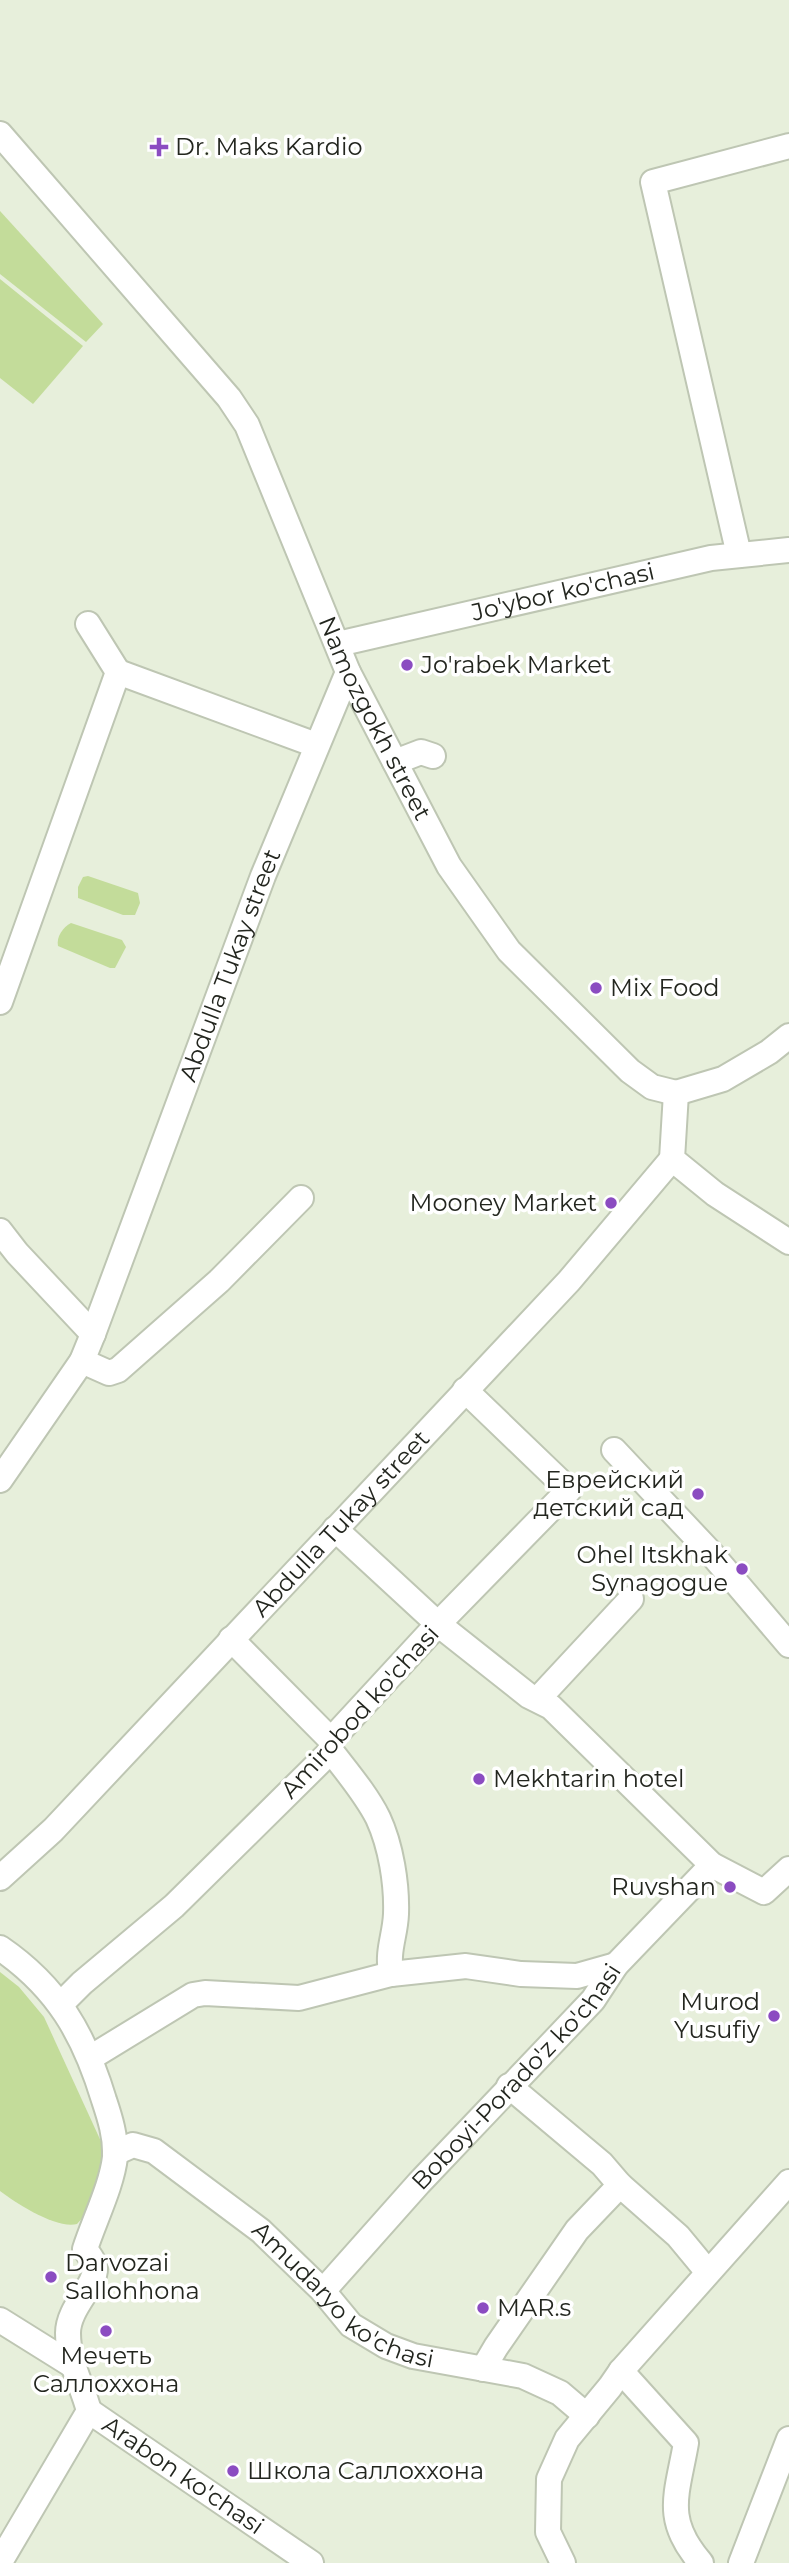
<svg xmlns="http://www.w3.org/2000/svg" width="789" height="2563" font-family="Montserrat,sans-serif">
  <rect width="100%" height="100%" fill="#e7efdb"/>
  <g fill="#c3dc9a">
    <polygon points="0,211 103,324 86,342 0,274"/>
    <polygon points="0,279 83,346 33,404 0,378"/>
    <polygon points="88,876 138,893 140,903 135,915 123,915 78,898 78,887 83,877"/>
    <path d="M71 923 122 940 126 947 115 968H110L58 946C56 937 63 927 71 923Z"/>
    <path d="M0 1972 19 1987 44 2017 104 2148 107 2156 85 2215 77 2224C56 2229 17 2204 0 2191Z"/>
  </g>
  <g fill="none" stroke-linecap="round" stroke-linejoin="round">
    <g stroke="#bec6b3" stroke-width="28">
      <g id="minor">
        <path id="s1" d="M0 134 229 398 247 425 348 672 449 866 509 951 630 1071 652 1087 676 1093"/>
        <polyline points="739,555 653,182 789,146"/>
        <path id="s2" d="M338 644 711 558 789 550"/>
        <polyline points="118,672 316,745"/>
        <polyline points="395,762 421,752 433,756"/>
        <polyline points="0,1002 118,672 88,624"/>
        <polyline points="676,1093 672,1159 715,1194 789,1242"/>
        <polyline points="676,1093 723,1079 769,1052 789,1036"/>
        <polyline points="0,1231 17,1253 93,1334"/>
        <polyline points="82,1361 109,1373 118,1370 219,1281 301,1198"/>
        <polyline points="614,1450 710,1552 789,1645"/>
        <path id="s3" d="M0 1480 82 1361 93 1334 263 876 348 672"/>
        <polyline points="335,1529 438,1624 529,1696 551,1707 712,1865 764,1892 789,1869"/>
        <polyline points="231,1639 331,1740"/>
        <polyline points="538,1699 631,1599"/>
        <path d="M331 1751C347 1772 366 1794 378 1818 391 1846 397 1884 396 1914 395 1937 387 1949 391 1974"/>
        <path id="s4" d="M0 1878 53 1830 569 1281 672 1159"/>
        <path d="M0 1948C57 1987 84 2034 104 2100 110 2118 116 2137 115 2157 112 2185 94 2221 85 2249 89 2255 95 2262 95 2269 95 2287 68 2308 68 2333 68 2362 82 2384 89 2411"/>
        <polyline points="61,2004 82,1983 174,1906 331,1751 331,1740 438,1624 569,1490 465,1390"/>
        <polyline points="90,2058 193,1995 205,1993 299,1998 391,1974 466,1966 521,1974 577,1976 616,1965"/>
        <polyline points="509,2086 602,2164 620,2185 678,2236 707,2271"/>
        <path id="s5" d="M115 2153 133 2145 154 2151 261 2231 323 2291 351 2325 386 2346 413 2356 523 2376 560 2393 587 2416"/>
        <path id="s6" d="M323 2291 419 2183 593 2000 616 1965 712 1865"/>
        <polyline points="0,2320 72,2365"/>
        <polyline points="483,2369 496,2347 577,2230 620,2185"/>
        <path d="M621 2371 686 2443C677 2495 663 2519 701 2563"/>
        <path id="s7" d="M89 2411 311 2563"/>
        <polyline points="0,2562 89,2411"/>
        <polyline points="563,2563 548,2532 549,2479 567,2439 610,2387 621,2371 789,2182"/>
        <polyline points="741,2563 789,2439"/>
      </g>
    </g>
    <use href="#minor" stroke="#fff" stroke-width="24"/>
  </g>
  <g fill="#8b4cc1" stroke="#fff" stroke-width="2.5">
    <path d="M155.5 136.5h7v7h7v7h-7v7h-7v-7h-7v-7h7z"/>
    <circle cx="407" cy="665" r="7"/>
    <circle cx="596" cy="988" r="7"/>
    <circle cx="611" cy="1203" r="7"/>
    <circle cx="698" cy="1494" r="7"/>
    <circle cx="742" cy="1569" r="7"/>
    <circle cx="479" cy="1779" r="7"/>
    <circle cx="730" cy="1887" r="7"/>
    <circle cx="774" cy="2016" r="7"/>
    <circle cx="51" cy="2277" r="7"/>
    <circle cx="483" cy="2308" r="7"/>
    <circle cx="106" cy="2331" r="7"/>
    <circle cx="233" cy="2471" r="7"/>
  </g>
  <g text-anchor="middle" stroke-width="7" stroke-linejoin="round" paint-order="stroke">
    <g font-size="24" fill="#23261f" stroke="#fff" text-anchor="start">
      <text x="175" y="155">Dr. Maks Kardio</text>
      <text x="421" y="673">Jo'rabek Market</text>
      <text x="610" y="996">Mix Food</text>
      <text x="597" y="1211" text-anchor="end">Mooney Market</text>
      <text x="684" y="1488" text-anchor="end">Еврейский<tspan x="684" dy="28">детский сад</tspan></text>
      <text x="728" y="1563" text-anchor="end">Ohel Itskhak<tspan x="728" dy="28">Synagogue</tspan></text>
      <text x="493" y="1787">Mekhtarin hotel</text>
      <text x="716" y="1895" text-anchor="end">Ruvshan</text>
      <text x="760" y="2010" text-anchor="end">Murod<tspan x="760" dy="28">Yusufiy</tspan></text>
      <text x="65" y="2271">Darvozai<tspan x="65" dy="28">Sallohhona</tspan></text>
      <text x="497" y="2316">MAR.s</text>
      <text x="106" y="2364" text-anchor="middle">Мечеть<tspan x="106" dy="28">Саллоххона</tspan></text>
      <text x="247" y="2479">Школа Саллоххона</text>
    </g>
    <g font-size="24" fill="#23261f" stroke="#fff">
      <text dy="8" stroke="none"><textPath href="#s2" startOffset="231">Jo'ybor ko'chasi</textPath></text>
      <text dy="8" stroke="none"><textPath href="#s1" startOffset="702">Namozgokh street</textPath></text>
      <text dy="8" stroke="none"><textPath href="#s3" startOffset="567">Abdulla Tukay street</textPath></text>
      <text dy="8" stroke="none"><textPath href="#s4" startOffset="492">Abdulla Tukay street</textPath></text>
      <text transform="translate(360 1712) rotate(-48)" y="8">Amirobod ko'chasi</text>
      <text dy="8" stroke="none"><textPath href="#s6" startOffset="289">Boboyi-Porado'z ko'chasi</textPath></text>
      <text dy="8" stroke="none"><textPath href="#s5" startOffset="282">Amudaryo ko'chasi</textPath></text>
      <text dy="8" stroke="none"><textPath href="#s7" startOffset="114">Arabon ko'chasi</textPath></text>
    </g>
  </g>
</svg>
